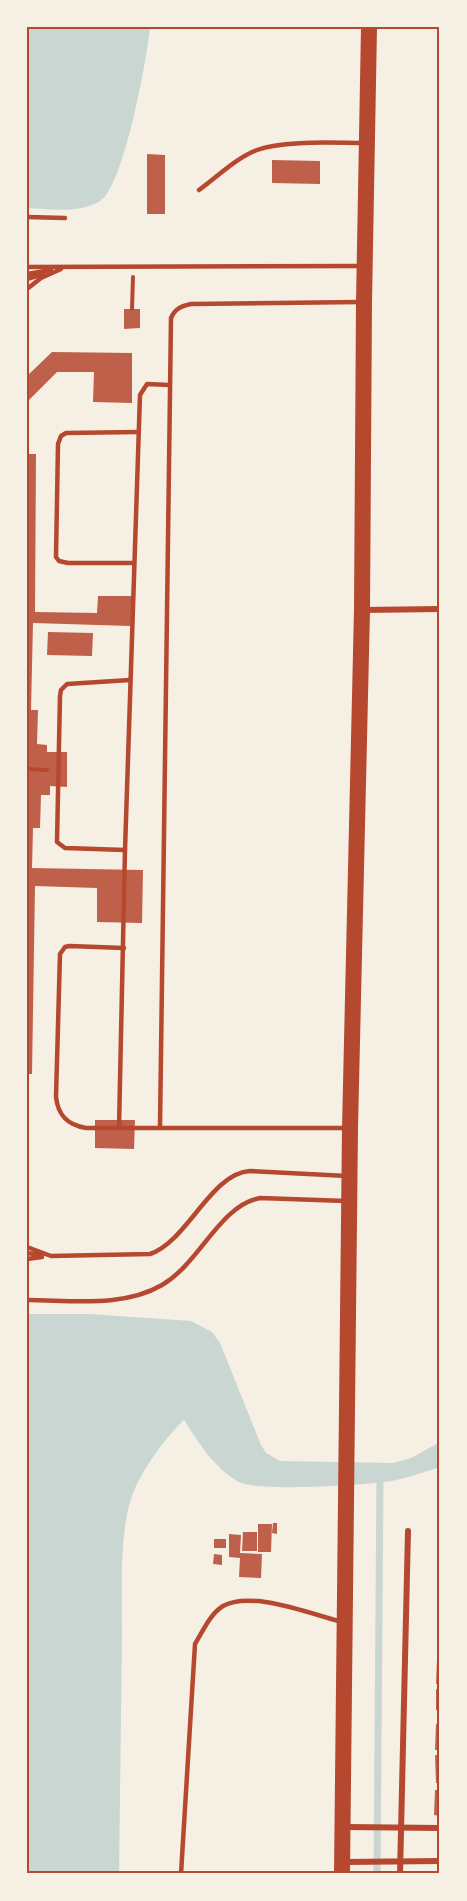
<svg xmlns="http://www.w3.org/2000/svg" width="467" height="1901" font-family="'Playfair Display',serif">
  <rect width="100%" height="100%" fill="#f6efe4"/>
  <g fill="#c9d6d2">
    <path d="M27 27H150C147 58 124 186 100 201 80 214 49 209 27 208Z"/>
    <path d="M27 1314H89L191 1321 212 1332 220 1343 261 1445 266 1453 280 1461 393 1463 411 1458 440 1442V1467C424 1472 408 1478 391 1481 365 1485 260 1492 239 1482 214 1468 199 1443 184 1420 165 1438 139 1473 131 1499 119 1536 122 1596 122 1636 121 1715 120 1795 119 1874H27Z"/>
  </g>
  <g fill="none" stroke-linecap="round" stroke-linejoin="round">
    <polyline stroke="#c9d6d2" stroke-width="7" points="377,1874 380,1475"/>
  </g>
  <g fill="#bf614a">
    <polygon points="147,154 165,155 165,214 147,214"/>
    <polygon points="272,160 320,161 320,184 272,183"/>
    <polygon points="124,309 140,309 140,328 124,329"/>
    <polygon points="52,352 132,353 132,403 93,402 94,372 57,372 27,402 27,376"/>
    <polygon points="27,454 36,454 35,612 97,613 98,596 131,596 131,626 33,623 31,710 38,710 37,744 47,745 47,752 67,752 67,787 50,786 50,795 41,795 40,828 33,828 32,868 143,870 142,923 97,922 97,888 35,886 32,1074 27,1074"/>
    <polygon points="48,632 93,633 92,656 47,655"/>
    <polygon points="95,1120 135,1120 134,1149 95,1148"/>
    <polygon points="273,1523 277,1523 277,1534 272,1533"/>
    <polygon points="258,1524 272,1524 271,1552 258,1552"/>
    <polygon points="243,1532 257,1532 257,1551 242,1551"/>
    <polygon points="229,1534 241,1535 240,1553 262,1554 261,1578 239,1577 240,1558 229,1557"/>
    <rect x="214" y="1539" width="12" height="9"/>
    <polygon points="214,1554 222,1555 222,1565 213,1564"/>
    <polygon points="438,1592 440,1592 440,1621 437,1621"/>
    <rect x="437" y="1625" width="3" height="21"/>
    <polygon points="437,1659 440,1659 440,1684 436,1684"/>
    <polygon points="436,1689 440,1690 440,1711 436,1710"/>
    <polygon points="436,1724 440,1725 440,1750 435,1750"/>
    <polygon points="435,1755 440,1755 440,1783 436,1783"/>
    <polygon points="435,1790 440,1790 440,1816 434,1815"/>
  </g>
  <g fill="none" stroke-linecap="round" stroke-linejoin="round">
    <g stroke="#b5482f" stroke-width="4">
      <polyline points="132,309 133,277"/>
      <polyline points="27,769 47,770"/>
    </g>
    <g stroke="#b5482f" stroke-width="4.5">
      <path d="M199 190C217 177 236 158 257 150 283 140 335 143 364 143"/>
      <polyline points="27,217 65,218"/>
      <polyline points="27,267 360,266"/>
      <polyline points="27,274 51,270"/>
      <polyline points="27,279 43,274"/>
      <polyline points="27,289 41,278 61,269"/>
      <polyline points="133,563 68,563 59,561 56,557 58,444 61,436 66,433 138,432"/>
      <polyline points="125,850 65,848 57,842 60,696 61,690 67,684 130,680"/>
      <path d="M124 948 69 946 65 947 60 954 56 1097C58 1115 67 1125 86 1128H347"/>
      <polyline points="119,1128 125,850 140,395 147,384 169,385"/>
      <path d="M160 1128 171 318C175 309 181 306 191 304L360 302"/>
      <path d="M27 1247 51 1256 150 1254C187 1242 211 1173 250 1171L347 1176"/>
      <polyline points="27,1253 42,1255"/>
      <polyline points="27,1259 42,1257"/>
      <path d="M27 1300C71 1300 123 1308 162 1285 200 1263 219 1206 260 1198L346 1201"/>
      <path d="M181 1874 195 1644C203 1631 210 1614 223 1606 251 1590 311 1614 342 1622"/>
    </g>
    <g stroke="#b5482f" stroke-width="6">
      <polyline points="363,610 440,609"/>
      <polyline points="345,1827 440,1828"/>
      <polyline points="345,1862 440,1861"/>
      <polyline points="400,1874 408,1531"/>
    </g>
    <polyline stroke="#b5482f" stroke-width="16" points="342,1874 350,1128 362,610 364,302 369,27"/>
  </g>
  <rect width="467" height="1901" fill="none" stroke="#f6efe4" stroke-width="57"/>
  <rect x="28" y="28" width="410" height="1844" fill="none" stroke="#b5482f" stroke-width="2"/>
</svg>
